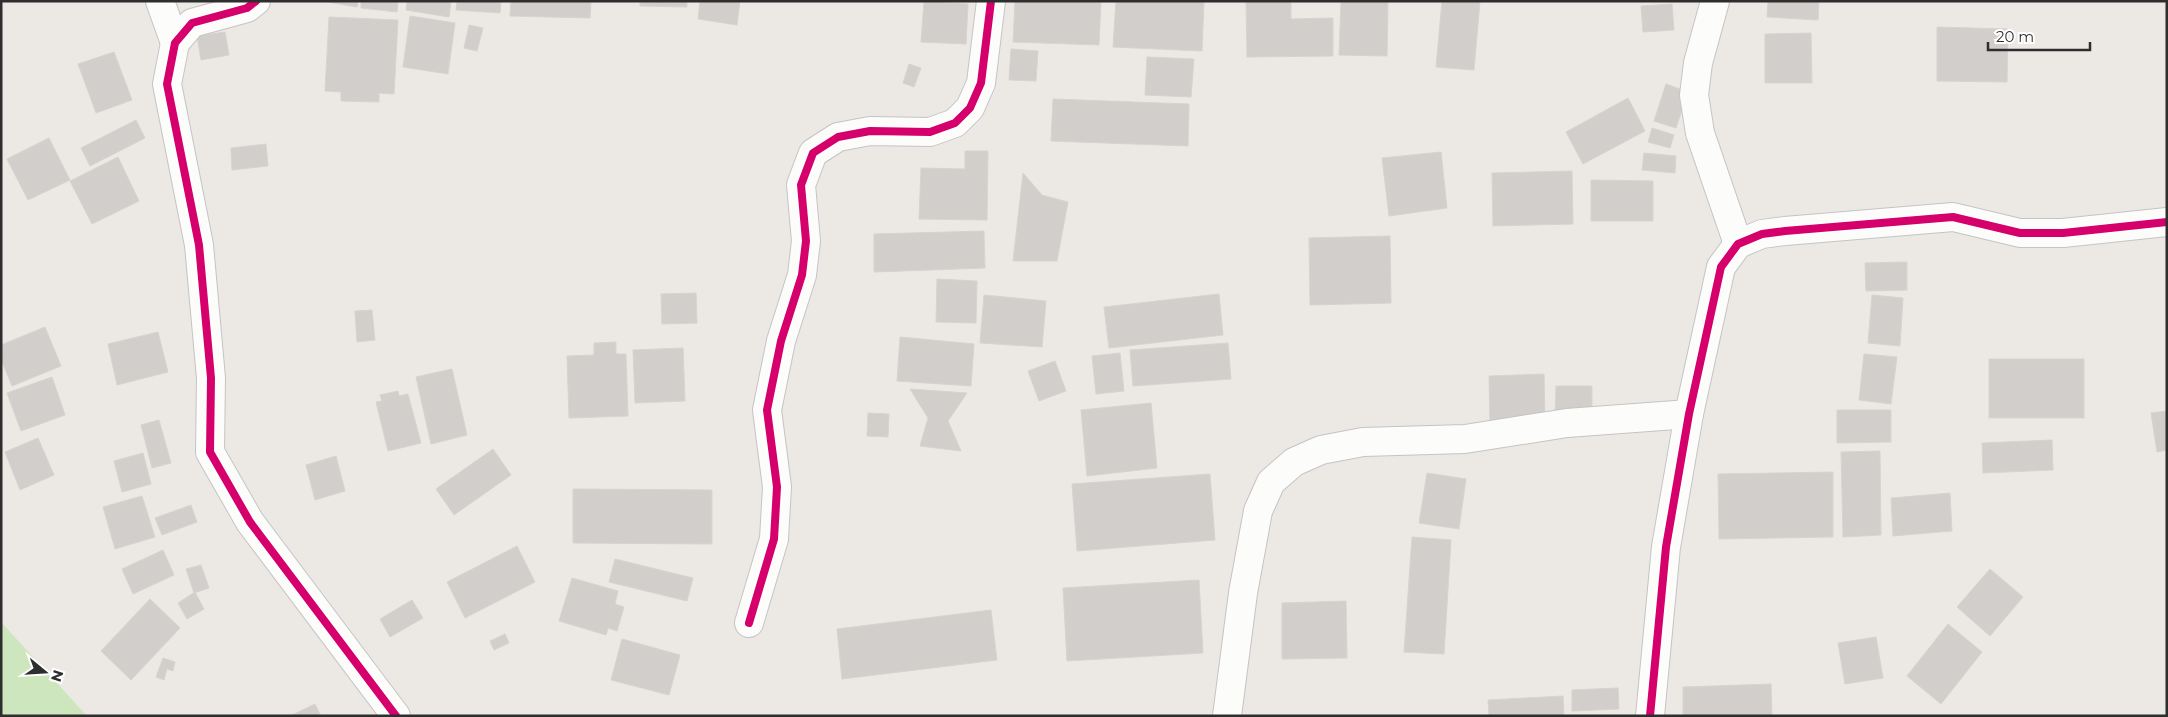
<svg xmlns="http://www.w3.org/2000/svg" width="2168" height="717" font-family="Montserrat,sans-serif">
  <rect width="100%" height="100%" fill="#ece8e4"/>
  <polygon fill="#cee6be" points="1,622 87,716 1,716"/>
  <g fill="#d1cecb" stroke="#d7d4d0">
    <polygon points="322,1 358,1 357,7"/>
    <polygon points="361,1 398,1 397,12 361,8"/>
    <polygon points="407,1 451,1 449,17 406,10"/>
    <polygon points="457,1 501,1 500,13 456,10"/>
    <polygon points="511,1 591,1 590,18 510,16"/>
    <polygon points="640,1 687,1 687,7 640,6"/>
    <polygon points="700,1 740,1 737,25 698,19"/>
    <polygon points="1015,1 1101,1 1099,45 1013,42"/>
    <polygon points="1116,1 1204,1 1202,51 1113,47"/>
    <polygon points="1246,1 1291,1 1291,19 1333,18 1333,56 1247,57"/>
    <polygon points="1341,1 1388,1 1387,56 1339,55"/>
    <polygon points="1442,1 1480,1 1474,70 1436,67"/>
    <polygon points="1768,1 1819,1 1818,20 1767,17"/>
    <polygon points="924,2 968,4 966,44 921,42"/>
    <polygon points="1672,4 1674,30 1643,32 1641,6"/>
    <polygon points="410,16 455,23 448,74 403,67"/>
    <polygon points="329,17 398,20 394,94 379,93 379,102 341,101 341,92 325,91"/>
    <polygon points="469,25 483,28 477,51 464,48"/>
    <polygon points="1937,27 2008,29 2007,82 1937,81"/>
    <polygon points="225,32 229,55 201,60 197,36"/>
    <polygon points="1811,33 1812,83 1765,83 1765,34"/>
    <polygon points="1011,49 1038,51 1036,81 1009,80"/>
    <polygon points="114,52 132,100 96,113 78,64"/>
    <polygon points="1147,57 1194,59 1191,97 1145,95"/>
    <polygon points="909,64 921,68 914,87 903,83"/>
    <polygon points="1666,84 1688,92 1676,128 1654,121"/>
    <polygon points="1628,98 1645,131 1583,164 1566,132"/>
    <polygon points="1053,99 1189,104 1188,146 1051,141"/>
    <polygon points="136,120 145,138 90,166 81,148"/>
    <polygon points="1652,128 1674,135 1670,148 1648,142"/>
    <polygon points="49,138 70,180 28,200 7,159"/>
    <polygon points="266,144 268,166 232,170 231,148"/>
    <polygon points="965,151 988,151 987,220 919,219 921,168 965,169"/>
    <polygon points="1441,152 1447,208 1389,216 1382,158"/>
    <polygon points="1644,153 1676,156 1675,173 1642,170"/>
    <polygon points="118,157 139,201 92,224 70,181"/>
    <polygon points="1572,171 1573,224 1493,226 1492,173"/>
    <polygon points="1023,173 1042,195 1068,202 1057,261 1013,261"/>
    <polygon points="1591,180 1653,181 1653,221 1591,221"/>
    <polygon points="984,231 985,268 874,272 874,234"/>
    <polygon points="1390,236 1391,303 1310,305 1309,238"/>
    <polygon points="1907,262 1907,290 1866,291 1865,263"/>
    <polygon points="937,279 977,281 976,323 936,322"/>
    <polygon points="696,293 697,323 662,324 661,294"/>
    <polygon points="1219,294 1223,335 1109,348 1104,307"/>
    <polygon points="984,295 1046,301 1042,347 980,343"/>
    <polygon points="1872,295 1903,298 1900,346 1868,343"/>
    <polygon points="372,310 375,340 357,342 355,311"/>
    <polygon points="45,327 61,366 12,386 1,359 1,345"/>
    <polygon points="158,332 168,372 117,385 108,344"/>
    <polygon points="900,337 974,344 971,386 897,381"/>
    <polygon points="616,342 616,354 626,354 628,416 569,418 567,356 594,355 594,343"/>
    <polygon points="1228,343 1231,379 1133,386 1130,350"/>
    <polygon points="683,348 685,401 635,403 633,350"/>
    <polygon points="1120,353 1124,391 1096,394 1092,356"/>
    <polygon points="1864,354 1897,357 1891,404 1859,400"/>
    <rect x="1989" y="359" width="95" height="59"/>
    <polygon points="1055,361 1066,391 1039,401 1028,371"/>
    <polygon points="452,369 467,435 431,444 416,377"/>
    <polygon points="1544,374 1545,419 1490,421 1489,376"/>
    <polygon points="52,377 65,415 21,431 7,393"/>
    <polygon points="1556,386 1592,386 1592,417 1555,416"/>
    <polygon points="910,389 967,393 948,421 961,451 920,446 928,418"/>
    <polygon points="398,391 399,396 408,394 421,443 388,451 376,402 382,401 380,395"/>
    <polygon points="1151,403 1157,468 1087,476 1081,410"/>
    <polygon points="1837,410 1891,410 1891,442 1837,443"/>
    <polygon points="2167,411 2167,450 2157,452 2151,413"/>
    <polygon points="868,413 889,414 888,437 867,436"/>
    <polygon points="159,420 171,463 152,468 141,425"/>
    <polygon points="38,438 54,475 20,490 5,452"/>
    <polygon points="2052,440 2053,470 1983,473 1982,443"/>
    <polygon points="493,449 511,475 454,515 436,489"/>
    <polygon points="1880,451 1881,535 1843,537 1841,452"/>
    <polygon points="143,453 151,484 122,492 114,461"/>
    <polygon points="336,456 345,491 315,500 306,465"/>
    <polygon points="1833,472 1833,537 1719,539 1718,474"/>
    <polygon points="1427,473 1466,479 1459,529 1419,523"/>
    <polygon points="1210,474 1215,540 1077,551 1072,484"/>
    <polygon points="573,489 712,490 712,544 573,543"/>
    <polygon points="1950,493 1952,531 1893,536 1891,498"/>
    <polygon points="142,496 155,537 115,549 103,507"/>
    <polygon points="191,505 197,522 162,535 155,518"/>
    <polygon points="1412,537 1451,540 1444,654 1404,652"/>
    <polygon points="517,546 535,582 465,618 447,582"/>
    <polygon points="163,550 174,575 133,594 122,569"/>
    <polygon points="615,559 693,578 687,601 609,582"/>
    <polygon points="201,565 209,588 194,593 186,569"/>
    <polygon points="1990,569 2023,597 1990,636 1957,607"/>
    <polygon points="572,578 618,591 615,604 624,607 617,631 608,628 606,635 559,621"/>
    <polygon points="1199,580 1203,653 1067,661 1063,588"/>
    <polygon points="195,592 204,609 187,619 178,603"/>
    <polygon points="150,599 180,628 131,680 101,651"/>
    <polygon points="412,600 423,618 390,637 380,619"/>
    <polygon points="1346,601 1347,658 1282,659 1282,603"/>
    <polygon points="991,610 997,660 842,679 837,629"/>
    <polygon points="1948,624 1982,652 1941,704 1907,676"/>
    <polygon points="505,634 509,643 494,650 490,641"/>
    <polygon points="1876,637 1883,678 1845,684 1838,643"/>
    <polygon points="622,639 680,655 669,695 611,680"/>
    <polygon points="163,658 175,662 173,671 167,669 164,680 156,677"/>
    <polygon points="1771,684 1772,716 1683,716 1683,687"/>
    <polygon points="1618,688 1619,709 1572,711 1572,690"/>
    <polygon points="1563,696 1564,716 1489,716 1488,700"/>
    <polygon points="315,704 321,716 290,716"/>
  </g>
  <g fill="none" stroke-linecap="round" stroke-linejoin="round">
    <g stroke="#c5c4c5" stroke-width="30">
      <g id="minor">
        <polyline points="160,1 175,43"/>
        <polyline points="256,1 247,8 192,23 175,43 167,84 199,245 211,378 210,452 250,522 396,716"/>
        <polyline points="1715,1 1698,63 1694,95 1700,133 1738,244"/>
        <polyline points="749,623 774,539 777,487 767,410 781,341 802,275 806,241 801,185 813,153 838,137 870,131 930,132 955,123 970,108 981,83 991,1"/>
        <polyline points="1227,716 1243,593 1258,511 1271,482 1294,462 1321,450 1363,442 1465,439 1567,423 1689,414"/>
        <polyline points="1650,716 1666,547 1689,414 1721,267 1738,244 1762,234 1785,231 1953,217 2020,233 2063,233 2167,222"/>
      </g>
    </g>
    <use href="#minor" stroke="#fcfcfb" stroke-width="28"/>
    <g stroke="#fff" stroke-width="11">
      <g id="cycleway">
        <polyline points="256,1 247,8 192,23 175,43 167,84 199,245 211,378 210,452 250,522 396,716"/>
        <polyline points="749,623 774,539 777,487 767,410 781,341 802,275 806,241 801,185 813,153 838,137 870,131 930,132 955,123 970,108 981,83 991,1"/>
        <polyline points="1650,716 1666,547 1689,414 1721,267 1738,244 1762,234 1785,231 1953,217 2020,233 2063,233 2167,222"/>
      </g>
    </g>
    <use href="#cycleway" stroke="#d6006c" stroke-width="8"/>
  </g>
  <rect width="2168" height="717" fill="none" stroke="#2e2e2e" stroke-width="5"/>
  <g transform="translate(45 672) rotate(108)" stroke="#ffffff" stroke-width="4" paint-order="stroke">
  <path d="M0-4L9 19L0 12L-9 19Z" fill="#2e2e2e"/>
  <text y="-8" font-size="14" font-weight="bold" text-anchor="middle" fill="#2e2e2e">N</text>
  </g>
  <path d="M1988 42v8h102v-8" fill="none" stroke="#2e2e2e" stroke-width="2.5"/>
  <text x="1996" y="42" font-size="15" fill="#2e2e2e" stroke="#ffffff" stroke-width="4" paint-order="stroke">20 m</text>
</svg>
